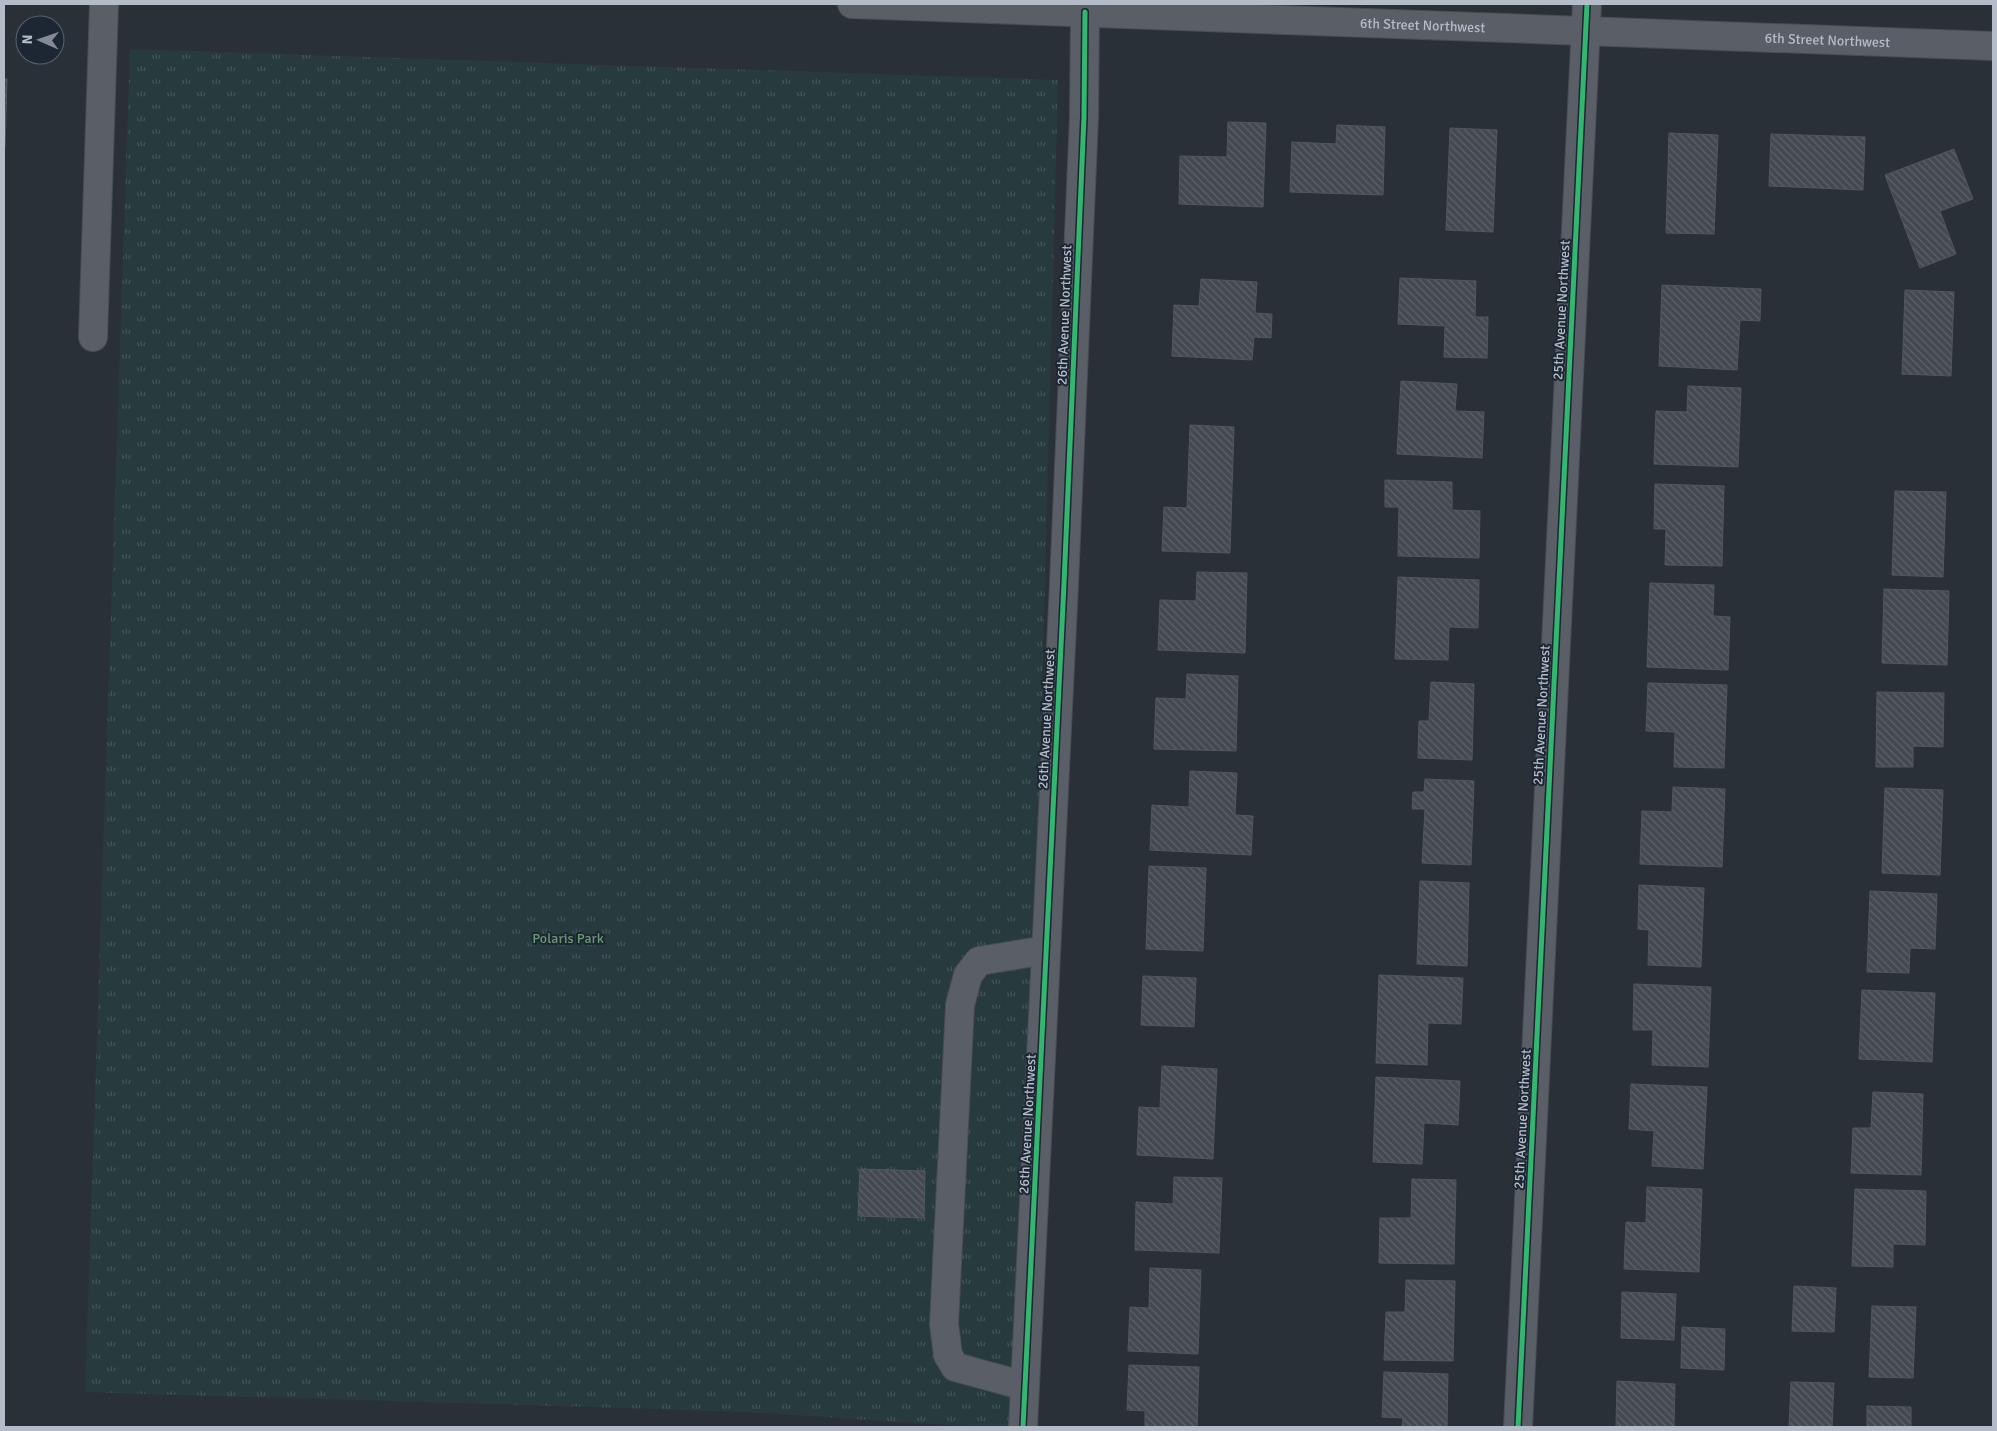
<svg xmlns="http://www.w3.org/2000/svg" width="1997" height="1431" font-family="Signika,sans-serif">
  <defs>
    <pattern id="park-tufts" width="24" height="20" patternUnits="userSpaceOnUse" patternTransform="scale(1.25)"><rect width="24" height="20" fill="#273a3e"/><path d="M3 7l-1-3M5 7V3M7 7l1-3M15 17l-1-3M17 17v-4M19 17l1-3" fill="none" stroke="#445559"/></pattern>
    <pattern id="building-back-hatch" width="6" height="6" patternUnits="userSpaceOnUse" patternTransform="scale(1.25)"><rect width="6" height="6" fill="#444950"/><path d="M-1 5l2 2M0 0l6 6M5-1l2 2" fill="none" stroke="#5d6168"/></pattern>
  </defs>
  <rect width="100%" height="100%" fill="#2a3038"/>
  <path fill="url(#park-tufts)" d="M130 49 1058 80 1023 1427C929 1427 835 1416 740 1412 522 1404 303 1399 85 1392Z"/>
  <g fill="url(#building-back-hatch)" stroke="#52575f">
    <polygon points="4,79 7,79 5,147 4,147"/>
    <polygon points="1228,122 1266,123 1263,207 1179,204 1180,156 1227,157"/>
    <polygon points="1337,125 1385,127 1383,195 1290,192 1292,142 1336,144"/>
    <polygon points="1450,128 1497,130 1493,232 1446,230"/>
    <polygon points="1669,133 1718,135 1714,234 1666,233"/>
    <polygon points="1771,134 1865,137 1863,190 1769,186"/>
    <polygon points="1954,149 1973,199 1940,211 1956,254 1920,268 1885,175"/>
    <polygon points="1400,278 1476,281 1475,317 1488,317 1487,358 1444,357 1445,326 1398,324"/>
    <polygon points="1201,279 1257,282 1255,313 1272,314 1271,338 1254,337 1252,360 1172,356 1174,305 1199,306"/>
    <polygon points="1662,285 1761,289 1760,321 1740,320 1737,370 1659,366"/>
    <polygon points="1905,290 1954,292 1951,376 1902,374"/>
    <polygon points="1401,381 1457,384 1455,411 1484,412 1482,458 1397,454"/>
    <polygon points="1688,386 1741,388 1738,467 1654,464 1656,411 1687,412"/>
    <polygon points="1190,425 1234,427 1230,553 1162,551 1164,507 1187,508"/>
    <polygon points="1385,480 1452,482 1452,510 1480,511 1479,558 1398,556 1399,507 1385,507"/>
    <polygon points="1655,484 1724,486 1722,566 1665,565 1666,529 1654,529"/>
    <polygon points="1895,491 1946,492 1943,577 1892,575"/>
    <polygon points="1197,572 1247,573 1245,653 1158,650 1160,600 1196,601"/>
    <polygon points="1398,577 1479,580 1478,628 1449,627 1448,660 1395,659"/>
    <polygon points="1650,583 1714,585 1713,616 1730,617 1728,670 1647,667"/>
    <polygon points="1884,589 1949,591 1947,665 1882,663"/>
    <polygon points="1187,674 1238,676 1236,751 1154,749 1156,698 1186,699"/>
    <polygon points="1431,682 1474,684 1472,760 1418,758 1419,721 1429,721"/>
    <polygon points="1648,683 1727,685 1724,768 1674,767 1675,732 1646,731"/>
    <polygon points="1877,692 1944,693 1943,747 1913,746 1913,767 1876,767"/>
    <polygon points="1190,771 1237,773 1235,815 1253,816 1251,855 1150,850 1152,805 1189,807"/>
    <polygon points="1425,779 1474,781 1471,865 1422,863 1425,809 1412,809 1413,792 1424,792"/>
    <polygon points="1673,787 1725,789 1722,867 1640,864 1642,811 1672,812"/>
    <polygon points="1885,788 1943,790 1940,875 1882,873"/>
    <polygon points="1149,866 1206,868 1203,951 1146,949"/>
    <polygon points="1420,881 1469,883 1467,966 1417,964"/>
    <polygon points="1639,885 1704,888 1701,967 1648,965 1649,930 1638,929"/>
    <polygon points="1870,891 1937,894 1935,949 1910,948 1909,973 1867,972"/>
    <polygon points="1379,975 1463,978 1461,1024 1428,1023 1427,1065 1376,1063"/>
    <polygon points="1143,976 1196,978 1194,1027 1141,1025"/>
    <polygon points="1634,984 1711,987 1708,1067 1652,1065 1653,1030 1633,1030"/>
    <polygon points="1862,990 1935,993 1932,1062 1859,1059"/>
    <polygon points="1162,1066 1217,1069 1213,1159 1137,1155 1139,1107 1160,1108"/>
    <polygon points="1376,1077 1460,1081 1458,1125 1424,1123 1422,1164 1373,1162"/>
    <polygon points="1631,1084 1707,1087 1703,1169 1652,1166 1654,1131 1629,1129"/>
    <polygon points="1873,1092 1923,1094 1921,1175 1851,1173 1853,1128 1871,1128"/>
    <polygon points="860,1169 925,1171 924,1218 858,1216"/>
    <polygon points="1174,1177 1222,1178 1219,1253 1135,1250 1136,1202 1173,1204"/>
    <polygon points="1412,1179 1456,1180 1454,1264 1379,1263 1380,1218 1411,1218"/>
    <polygon points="1647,1187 1702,1189 1699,1272 1624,1269 1626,1222 1646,1223"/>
    <polygon points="1855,1189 1926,1191 1925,1245 1893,1244 1893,1267 1852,1266"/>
    <polygon points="1150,1268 1201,1270 1198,1354 1128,1351 1130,1307 1149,1308"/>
    <polygon points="1406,1280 1455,1281 1453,1361 1384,1360 1386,1312 1405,1312"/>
    <polygon points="1794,1286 1836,1288 1834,1332 1792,1331"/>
    <polygon points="1622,1292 1676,1294 1674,1340 1621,1338"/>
    <polygon points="1872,1306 1916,1307 1913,1378 1869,1377"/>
    <polygon points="1682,1327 1725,1329 1724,1370 1681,1368"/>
    <polygon points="1129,1365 1199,1367 1197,1427 1145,1427 1145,1411 1127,1410"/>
    <polygon points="1384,1372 1448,1374 1447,1427 1402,1427 1403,1418 1382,1417"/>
    <polygon points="1617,1381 1675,1384 1674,1427 1616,1427"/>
    <polygon points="1791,1382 1834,1383 1832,1427 1789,1427"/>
    <polygon points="1867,1406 1911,1407 1911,1427 1867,1427"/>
  </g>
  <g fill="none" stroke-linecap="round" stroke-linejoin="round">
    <g stroke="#484c53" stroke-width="30">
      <g id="minor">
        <path id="s1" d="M852 4 1993 46"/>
        <polyline points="93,337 104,4"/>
        <polyline points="1025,1386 955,1367 948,1355 944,1324 960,1005 968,975 979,961 1046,950"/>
        <polyline points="1023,1427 1064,584 1084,117 1085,12"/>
        <polyline points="1518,1427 1587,4"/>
      </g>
    </g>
    <use href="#minor" stroke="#5a5e66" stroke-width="28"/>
    <g stroke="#1d2633" stroke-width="8">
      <g id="cycleway">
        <polyline points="1023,1427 1064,584 1084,117 1085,12"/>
        <polyline points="1518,1427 1587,4"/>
      </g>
    </g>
    <use href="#cycleway" stroke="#33b770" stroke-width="5"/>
  </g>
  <g text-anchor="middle" stroke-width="4" stroke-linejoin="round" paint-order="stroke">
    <g font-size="14" fill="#b4bcc9" stroke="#1d2633">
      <text dy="5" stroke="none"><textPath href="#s1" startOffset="571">6th Street Northwest</textPath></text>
      <text dy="5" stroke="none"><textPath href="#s1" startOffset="976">6th Street Northwest</textPath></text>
      <text transform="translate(1561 310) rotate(-87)" y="5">25th Avenue Northwest</text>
      <text transform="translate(1064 315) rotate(-88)" y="5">26th Avenue Northwest</text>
      <text transform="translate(1541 715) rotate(-87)" y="5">25th Avenue Northwest</text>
      <text transform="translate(1046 719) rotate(-87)" y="5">26th Avenue Northwest</text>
      <text transform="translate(1522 1119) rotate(-87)" y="5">25th Avenue Northwest</text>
      <text transform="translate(1027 1124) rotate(-87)" y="5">26th Avenue Northwest</text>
    </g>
    <g font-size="14" fill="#6b9a76" stroke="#1d2633">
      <text x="568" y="943">Polaris Park</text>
    </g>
  </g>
  <rect width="1997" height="1431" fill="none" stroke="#b4bcc9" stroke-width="10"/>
  <g transform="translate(40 40) rotate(272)"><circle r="24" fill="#1d2633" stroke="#59626f"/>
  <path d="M0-4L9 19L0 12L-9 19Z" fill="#848b96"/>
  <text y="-8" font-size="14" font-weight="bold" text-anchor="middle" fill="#b4bcc9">N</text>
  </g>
</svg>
